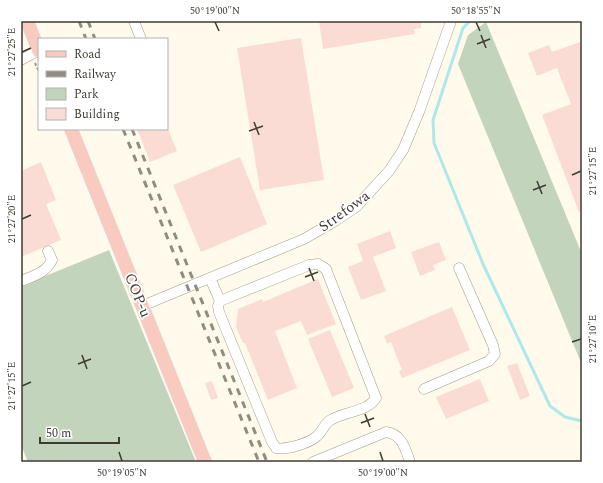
<svg xmlns="http://www.w3.org/2000/svg" width="603" height="483" font-family="Spectral,serif">
  <rect width="100%" height="100%" fill="#fffaeb"/>
  <g fill="#c2d4bc">
    <polygon points="486,22 582,254 582,365 458,64 468,35"/>
    <polygon points="109,250 196,462 28,462 21,445 21,286"/>
  </g>
  <g fill="none" stroke-linecap="round" stroke-linejoin="round">
    <polyline stroke="#afe8e9" stroke-width="3" points="470,21 463,28 433,120 434,143 483,264 550,406 565,417 582,421"/>
  </g>
  <g fill="#fadcd5">
    <polygon points="319,21 426,21 426,22 421,23 421,28 414,29 415,34 323,49"/>
    <polygon points="301,38 324,180 260,190 237,48"/>
    <polygon points="580,42 582,46 582,211 579,212 542,115 571,104 557,68 537,76 528,53 549,45 552,52"/>
    <polygon points="137,129 168,129 177,151 150,162"/>
    <polygon points="240,157 267,224 201,252 173,185"/>
    <polygon points="41,162 56,200 46,204 61,240 21,257 21,171"/>
    <polygon points="390,231 396,248 373,257 386,291 361,300 348,267 363,261 357,244"/>
    <polygon points="439,242 446,260 433,265 435,270 420,276 411,252"/>
    <polygon points="318,279 336,324 307,335 301,321 275,331 297,388 268,400 245,343 243,343 236,327 238,309 262,299 263,302"/>
    <polygon points="452,307 470,350 402,378 399,371 402,370 391,342 387,344 384,336"/>
    <polygon points="330,330 354,388 332,397 308,339"/>
    <polygon points="517,363 530,396 520,400 507,366"/>
    <polygon points="480,379 489,401 446,419 436,397"/>
    <polygon points="212,381 218,398 211,400 205,383"/>
  </g>
  <g fill="none" stroke-linecap="round" stroke-linejoin="round">
    <g stroke="#a49d86" stroke-width="11">
      <g id="minor">
        <polyline points="134,21 141,39"/>
        <polyline points="21,60 39,50"/>
        <path d="M210 278 220 301 218 306 219 312 272 442 276 448C287 450 310 443 317 436 322 432 324 425 329 421 344 411 366 413 376 398L326 269 318 264 309 265 220 301"/>
        <path d="M21 281C33 276 46 273 52 260L48 251"/>
        <polyline points="142,306 304,239 335,221 356,207 389,171 403,150 419,112 451,21"/>
        <polyline points="424,389 489,361 495,354 493,345 459,268"/>
        <path d="M313 462 386 432C402 434 405 448 410 462"/>
      </g>
    </g>
    <g stroke="#dcdcda" stroke-width="14">
      <g id="major">
        <polyline points="27,21 39,51"/>
        <polyline points="71,129 205,462"/>
      </g>
    </g>
    <polyline stroke="#9f9b8f" stroke-width="2" stroke-dasharray="3 2" stroke-linecap="butt" points="35,63 39,72"/>
    <use href="#minor" stroke="#fff" stroke-width="10"/>
    <use href="#major" stroke="#f9cac0" stroke-width="13"/>
    <g stroke="#908c81" stroke-width="3" stroke-dasharray="7 7" stroke-linecap="butt">
      <polyline points="79,21 86,39"/>
      <polyline points="88,21 95,39"/>
      <polyline points="123,129 259,462"/>
      <polyline points="132,129 267,462"/>
    </g>
  </g>
  <path fill="none" stroke="#3e3b32" stroke-width="1.5" d="M215 22 219 31M476 22 480 31M481 35 486 48M477 44 490 39M22 52 31 48M254 122 259 135M249 131 263 126M572 175 581 171M537 181 542 194M533 190 546 185M22 219 31 215M309 268 314 281M305 277 318 272M572 342 581 339M82 355 87 369M78 364 91 359M22 386 31 382M365 414 370 427M361 423 374 418M119 452 122 461M380 452 383 461"/>
  <g text-anchor="middle" stroke-width="3.5" stroke-linejoin="round" paint-order="stroke">
    <g font-size="15" fill="#3e3b32" stroke="#fff">
      <text transform="translate(344 211) rotate(-36)" y="5">Strefowa</text>
      <text transform="translate(138 295) rotate(68)" y="5">COP-u</text>
    </g>
  </g>
  <rect width="603" height="483" fill="none" stroke="#ffffff" stroke-width="44"/>
  <rect x="38" y="38" width="130" height="92" fill="#ffffff" stroke="#b2b1ad"/>
  <rect x="46" y="51" width="20" height="6" fill="#f9cac0" stroke="#b2b1ad"/>
  <text x="74" y="58" font-size="12" fill="#3e3b32">Road</text>
  <rect x="46" y="71" width="20" height="6" fill="#908c81" stroke="#b2b1ad"/>
  <text x="74" y="78" font-size="12" fill="#3e3b32">Railway</text>
  <rect x="46" y="88" width="20" height="12" fill="#c2d4bc" stroke="#b2b1ad"/>
  <text x="74" y="98" font-size="12" fill="#3e3b32">Park</text>
  <rect x="46" y="108" width="20" height="12" fill="#fadcd5" stroke="#b2b1ad"/>
  <text x="74" y="118" font-size="12" fill="#3e3b32">Building</text>
  <path d="M40 437v6h79v-6" fill="none" stroke="#3e3b32" stroke-width="2"/>
  <text x="46" y="437" font-size="12" fill="#3e3b32" stroke="#ffffff" stroke-width="3" paint-order="stroke">50 m</text>
  <rect x="22" y="22" width="559" height="439" fill="none" stroke="#3e3b32" stroke-width="1.5"/>
  <g font-size="10" text-anchor="middle" fill="#3e3b32">
    <text x="215" y="14">50°19'00"N</text>
    <text x="476" y="14">50°18'55"N</text>
    <text transform="translate(11 52) rotate(-90)" y="4">21°27'25"E</text>
    <text transform="translate(592 171) rotate(-90)" y="4">21°27'15"E</text>
    <text transform="translate(11 219) rotate(-90)" y="4">21°27'20"E</text>
    <text transform="translate(592 339) rotate(-90)" y="4">21°27'10"E</text>
    <text transform="translate(11 386) rotate(-90)" y="4">21°27'15"E</text>
    <text x="122" y="476">50°19'05"N</text>
    <text x="383" y="476">50°19'00"N</text>
  </g>
</svg>
